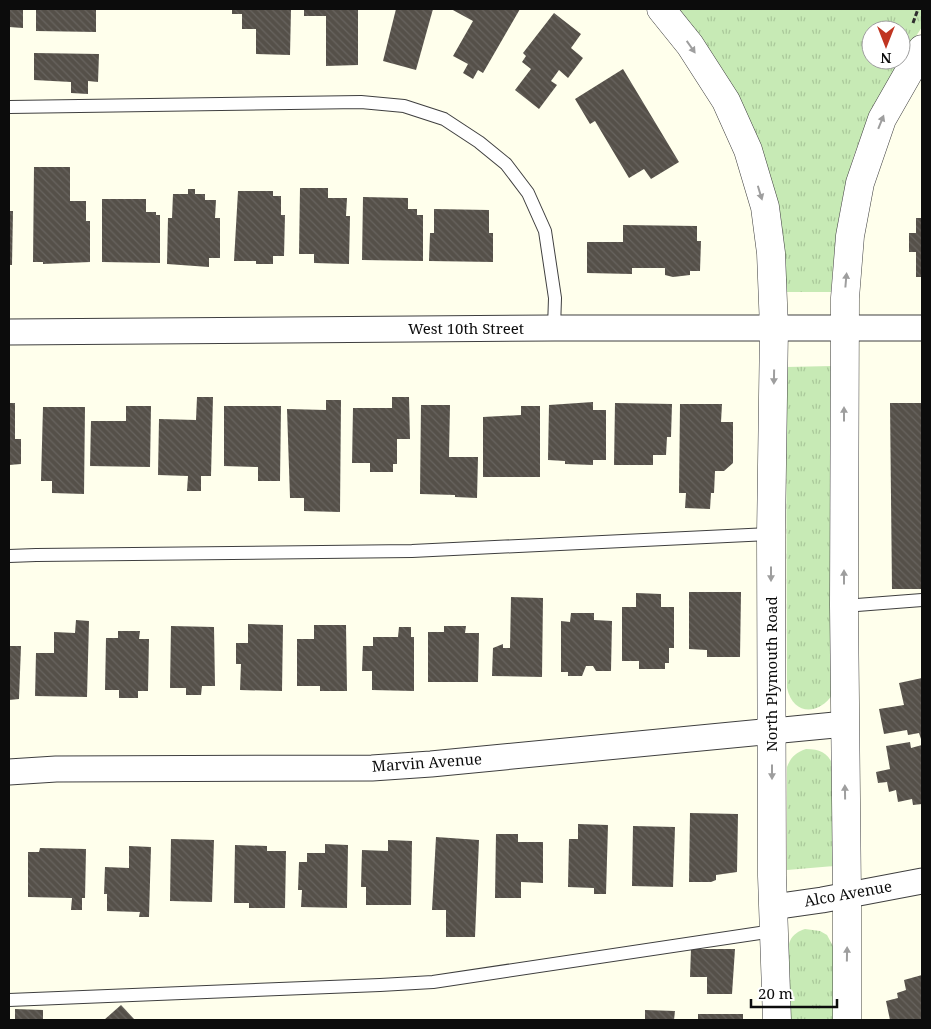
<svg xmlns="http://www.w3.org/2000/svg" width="931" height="1029" font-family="'Noto Serif',serif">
  <defs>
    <pattern id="grass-tufts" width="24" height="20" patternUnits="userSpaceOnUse" patternTransform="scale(1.25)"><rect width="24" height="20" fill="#c7eab5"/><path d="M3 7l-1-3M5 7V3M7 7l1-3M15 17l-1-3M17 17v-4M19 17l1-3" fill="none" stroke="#aac89a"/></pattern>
    <pattern id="building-back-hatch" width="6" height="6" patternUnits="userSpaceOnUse" patternTransform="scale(1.25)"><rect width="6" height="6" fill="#555049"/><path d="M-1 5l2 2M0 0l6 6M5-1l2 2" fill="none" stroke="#68645f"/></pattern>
  </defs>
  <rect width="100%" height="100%" fill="#ffffec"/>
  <g fill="url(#grass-tufts)">
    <path d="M679 9H922V27L901 59V30H871V60H900C886 87 870 113 859 142 840 189 835 242 831 292H787L782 237Z"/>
    <path d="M832 366 833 694C818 716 793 715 787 688L786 367Z"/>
    <path d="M806 749C821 749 828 753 834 767V866L787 870V767C791 757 795 753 806 749Z"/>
    <path d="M805 929 820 931 827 935 835 950 837 1020H789C789 1006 785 951 790 941 793 934 799 931 805 929Z"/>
  </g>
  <g fill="url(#building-back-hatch)">
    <polygon points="9,9 23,9 23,28 9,27"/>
    <polygon points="36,9 96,9 96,32 36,31"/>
    <polygon points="232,9 291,9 290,55 256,54 256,29 242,29 242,14 232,14"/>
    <polygon points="304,9 358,9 358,65 326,66 326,16 304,16"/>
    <polygon points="396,9 433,9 416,70 383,61"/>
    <polygon points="451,9 520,9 483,73 478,70 473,79 463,73 468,64 453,56 473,21"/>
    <polygon points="554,13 581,34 571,48 583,58 568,78 559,70 551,81 557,85 539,109 515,90 531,69 522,62 526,56 523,53"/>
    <polygon points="34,53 99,54 98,82 88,81 88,94 71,93 71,82 34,80"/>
    <polygon points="623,69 679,162 651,179 644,169 629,178 595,121 590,124 575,99"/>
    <polygon points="34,167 70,167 70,201 86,201 86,221 90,221 90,262 43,264 43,262 33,262"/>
    <polygon points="300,188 328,188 328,198 347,198 346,216 350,216 349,264 314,263 314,254 299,254"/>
    <polygon points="188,189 195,189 195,194 205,194 205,200 216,200 215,218 220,218 220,258 209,258 209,267 167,264 168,218 172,218 173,194 188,194"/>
    <polygon points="238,191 273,191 273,196 281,196 281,215 285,215 284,256 273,256 273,264 256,264 256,261 234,261"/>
    <polygon points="363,197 408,198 408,209 417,209 417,215 423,215 423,261 362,260"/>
    <polygon points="102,199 146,199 146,212 156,212 156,215 160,215 160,263 102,262"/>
    <polygon points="434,209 489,210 489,233 493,233 493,262 429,261 430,233 434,233"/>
    <polygon points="9,211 13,211 12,265 9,265"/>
    <polygon points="916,218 922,218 922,277 916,277 916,252 909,252 909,233 916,233"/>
    <polygon points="623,225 697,226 697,241 701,241 700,271 690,271 690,275 673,277 665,275 665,268 632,268 632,274 587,273 587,242 623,242"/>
    <polygon points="197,397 213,397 211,476 201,476 201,491 187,491 188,476 158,475 159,419 196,420"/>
    <polygon points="392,397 409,397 410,439 397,439 397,464 393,464 393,472 370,472 370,463 352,463 353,408 392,408"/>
    <polygon points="326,400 341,400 340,512 304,511 304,498 290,498 287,409 326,410"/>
    <polygon points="593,402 593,410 606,410 606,460 593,460 593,465 565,464 565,461 548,460 549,405"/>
    <polygon points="9,403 15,403 15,439 21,439 21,464 9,465"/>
    <polygon points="615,403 672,404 671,437 667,437 666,455 653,455 653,465 614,465"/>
    <polygon points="890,403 922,403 922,589 892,589"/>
    <polygon points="680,404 722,404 721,422 733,422 733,463 724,471 715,471 714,493 711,493 710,509 685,508 686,493 679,493"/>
    <polygon points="421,405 450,405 449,457 478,457 477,498 455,497 455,495 420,494"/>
    <polygon points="126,406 151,406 150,467 90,466 91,421 126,421"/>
    <polygon points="224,406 281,406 280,481 258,481 258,467 224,466"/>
    <polygon points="521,406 540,406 540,477 483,477 483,417 521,415"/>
    <polygon points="43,407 85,407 84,494 52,493 52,481 41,481"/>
    <polygon points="689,592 741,592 740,657 707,657 707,650 689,649"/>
    <polygon points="636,593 661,594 661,607 674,607 674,648 669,648 669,663 665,663 665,669 639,669 639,661 622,661 622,607 636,607"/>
    <polygon points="511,597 543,598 542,677 492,676 493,648 503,644 503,648 510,648"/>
    <polygon points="571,613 594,613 594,620 612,621 611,671 596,671 593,666 586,666 582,676 568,676 568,672 561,672 561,621 570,622"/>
    <polygon points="76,620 89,621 87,697 35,696 36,653 54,653 54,632 75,633"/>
    <polygon points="248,624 283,625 282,691 240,690 241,664 236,664 236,643 248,643"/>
    <polygon points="314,625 346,625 347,691 320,691 320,686 297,686 297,639 314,639"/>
    <polygon points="171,626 214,627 215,686 202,686 201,695 186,695 186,688 170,688"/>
    <polygon points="444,626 466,626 465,633 479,633 478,682 428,682 428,632 444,632"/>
    <polygon points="399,627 411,627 411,637 414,637 414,691 372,690 372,671 362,671 363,646 373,646 373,637 398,637"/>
    <polygon points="118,631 140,631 139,639 149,639 148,691 138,691 138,698 119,698 119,690 105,690 106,638 118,638"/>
    <polygon points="9,646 21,646 19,699 9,700"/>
    <polygon points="922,678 922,742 919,733 908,735 907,730 884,734 879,709 904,705 899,683"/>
    <polygon points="910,742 911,748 922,745 922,804 913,805 912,799 898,802 896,790 889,792 887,782 878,783 876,772 890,769 886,746"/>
    <polygon points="690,813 738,814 737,872 716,875 716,880 711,882 689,882"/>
    <polygon points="578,824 608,825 606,894 594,894 594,888 568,887 569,839 578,839"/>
    <polygon points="633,826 675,827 673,887 632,886"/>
    <polygon points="496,834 518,834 518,842 543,842 543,883 521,882 521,898 495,898"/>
    <polygon points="436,837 479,840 475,937 446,937 446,910 432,910"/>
    <polygon points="171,839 214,840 212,902 170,901"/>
    <polygon points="388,840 412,841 411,905 366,905 366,887 361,887 362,850 388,851"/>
    <polygon points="325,844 348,845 347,908 301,907 302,890 298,890 299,862 307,862 307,853 325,853"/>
    <polygon points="235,845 267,846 267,851 286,851 285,908 249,908 249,903 234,903"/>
    <polygon points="129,846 151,847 149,917 139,917 140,912 107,911 107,894 104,894 105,867 129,868"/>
    <polygon points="40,848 86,849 85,898 82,898 82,910 71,910 72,898 28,897 28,852 39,852"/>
    <polygon points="691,949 735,949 732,994 707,994 707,977 690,977"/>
    <polygon points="922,975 922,1020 890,1020 886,1001 898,998 897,993 906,990 904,980"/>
    <polygon points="121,1005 135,1020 104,1020"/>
    <polygon points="15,1009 43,1010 43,1020 15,1020"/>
    <polygon points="645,1010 675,1011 674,1020 645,1020"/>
    <rect x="698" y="1014" width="45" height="6"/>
  </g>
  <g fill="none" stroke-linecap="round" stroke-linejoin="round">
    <g stroke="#3f3f3f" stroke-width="14">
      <g id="service">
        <polyline points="9,107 361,102 404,106 444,119 479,142 506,164 528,193 545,231 555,298 554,328"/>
        <polyline points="9,556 36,555 412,551 771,534"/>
        <polyline points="844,606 922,600"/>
        <polyline points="9,1000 380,985 433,982 773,931"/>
      </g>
    </g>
    <g stroke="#3f3f3f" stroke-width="27">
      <g id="minor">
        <polyline points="9,332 554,328 922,328"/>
        <polyline points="9,772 56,769 372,768 431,764 845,724"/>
        <polyline points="773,907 822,900 922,881"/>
      </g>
    </g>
    <g stroke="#3f3f3f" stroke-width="29">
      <g id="tertiary">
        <polyline points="661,9 690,45 726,101 748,150 765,207 771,253 774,328 771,534 772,876 777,1020"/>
        <polyline points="847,1020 847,895 844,606 845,298 850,236 860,183 882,119 922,49"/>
      </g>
    </g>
    <polyline stroke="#2e2e2e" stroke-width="3" stroke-dasharray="5 2.5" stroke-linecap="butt" points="913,23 918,9"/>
    <use href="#service" stroke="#fff" stroke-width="12"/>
    <use href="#minor" stroke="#fff" stroke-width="25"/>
    <use href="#tertiary" stroke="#fff" stroke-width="28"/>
  </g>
  <defs><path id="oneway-solid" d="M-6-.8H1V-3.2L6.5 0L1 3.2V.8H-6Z" transform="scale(1.25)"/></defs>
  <g fill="#9e9e9e">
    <use href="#oneway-solid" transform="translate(691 47) rotate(55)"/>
    <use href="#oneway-solid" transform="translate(881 122) rotate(-68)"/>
    <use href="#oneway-solid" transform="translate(760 193) rotate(73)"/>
    <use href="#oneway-solid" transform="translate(846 280) rotate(-85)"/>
    <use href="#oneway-solid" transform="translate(774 377) rotate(91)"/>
    <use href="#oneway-solid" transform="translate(844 414) rotate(-90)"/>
    <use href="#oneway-solid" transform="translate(771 574) rotate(90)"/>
    <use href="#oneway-solid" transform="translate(844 577) rotate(-90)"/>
    <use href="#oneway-solid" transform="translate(772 772) rotate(90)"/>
    <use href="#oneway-solid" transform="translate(845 792) rotate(-91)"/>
    <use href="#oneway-solid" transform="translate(847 954) rotate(-89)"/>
  </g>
  <g text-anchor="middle" stroke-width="5" stroke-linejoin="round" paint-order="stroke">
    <g font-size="15" fill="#0c0c0c" stroke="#fff">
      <text x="466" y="334">West 10th Street</text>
      <text transform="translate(772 674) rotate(-90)" y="5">North Plymouth Road</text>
      <text transform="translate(427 763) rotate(-4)" y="5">Marvin Avenue</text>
      <text transform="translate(848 894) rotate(-10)" y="5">Alco Avenue</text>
    </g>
  </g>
  <rect width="931" height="1029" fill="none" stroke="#0c0c0c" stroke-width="20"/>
  <g transform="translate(886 45) rotate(180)"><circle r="24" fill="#ffffff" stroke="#9e9e9e"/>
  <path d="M0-4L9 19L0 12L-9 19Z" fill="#c03521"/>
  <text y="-8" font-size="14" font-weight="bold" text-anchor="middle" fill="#0c0c0c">N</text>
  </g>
  <path d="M751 999v8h86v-8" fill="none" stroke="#0c0c0c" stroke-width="2.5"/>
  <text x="758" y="999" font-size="15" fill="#0c0c0c" stroke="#ffffff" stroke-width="4" paint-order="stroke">20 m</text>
</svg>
